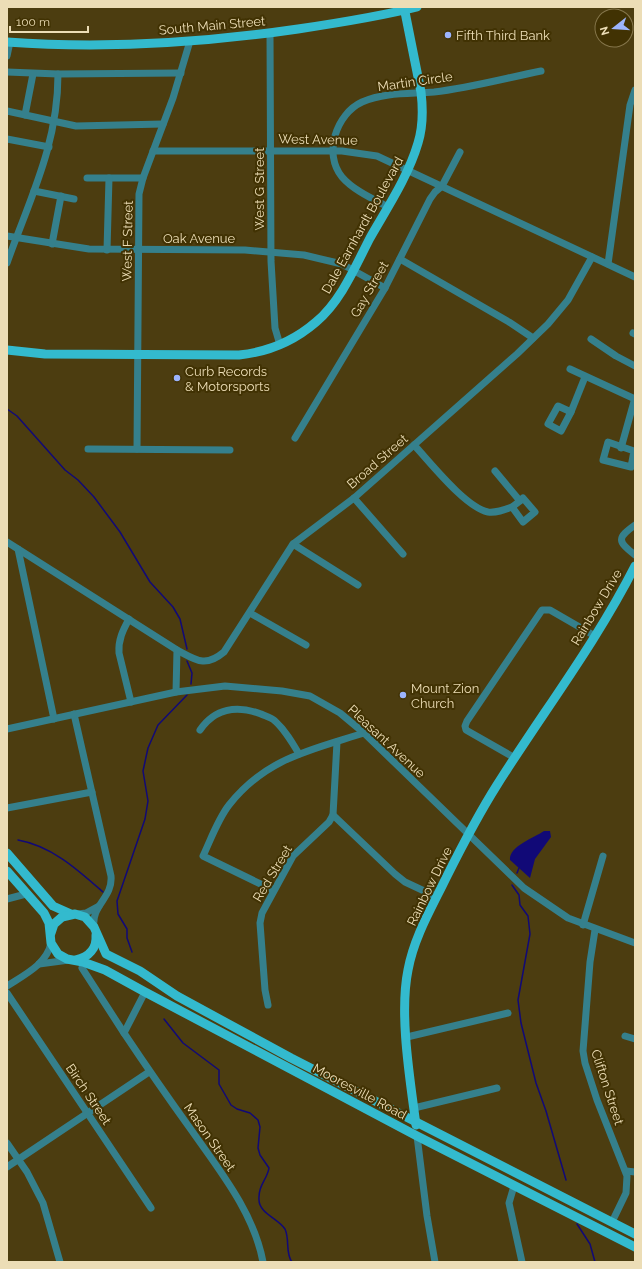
<svg xmlns="http://www.w3.org/2000/svg" width="642" height="1269" font-family="Raleway,sans-serif">
  <rect width="100%" height="100%" fill="#4c3d10"/>
  <path fill="#110977" d="M544 831H550L551 837 535 859 530 878 510 860C509 846 534 838 544 831Z"/>
  <g fill="none" stroke-linecap="round" stroke-linejoin="round">
    <g stroke="#110977" stroke-width="1.5">
      <polyline points="7,409 17,416 65,470 78,480 94,497 120,532 150,582 173,607 180,619 187,649"/>
      <polyline points="187,661 192,673 191,684"/>
      <path d="M18 840C52 846 78 870 103 892"/>
      <polyline points="517,873 519,868"/>
      <polyline points="512,885 519,895 520,905 528,916 530,934 518,1000 521,1023 536,1083 546,1111 566,1180"/>
      <polyline points="132,952 127,938 127,929 118,914 117,901 145,819 148,801 143,771 148,748 158,725 187,695"/>
      <path d="M164 1019 183 1043 219 1070V1084L231 1105 237 1109 250 1113 258 1120 260 1127 258 1148 260 1155 269 1168C267 1180 258 1185 259 1200 259 1213 279 1219 285 1229 290 1240 285 1253 292 1262"/>
      <polyline points="577,1224 590,1244 595,1262"/>
    </g>
    <g stroke="#35808c" stroke-width="7">
      <polyline points="270,33 271,261 275,328 280,345"/>
      <polyline points="7,56 10,42"/>
      <polyline points="7,72 58,74 181,73"/>
      <polyline points="7,111 76,126 163,124"/>
      <polyline points="25,115 33,74"/>
      <polyline points="7,139 49,147"/>
      <polyline points="153,151 342,151 377,156 635,277"/>
      <polyline points="87,178 143,178"/>
      <polyline points="34,191 74,199"/>
      <path d="M388 207C373 199 353 190 342 177 323 154 336 114 362 102 385 92 410 94 434 92 469 88 506 78 541 71"/>
      <polyline points="7,236 89,249 245,250 304,255 342,264 385,288"/>
      <polyline points="52,244 61,196"/>
      <polyline points="107,250 109,178"/>
      <polyline points="400,259 509,322 533,338"/>
      <path d="M7 263C30 198 58 145 58 74"/>
      <polyline points="608,264 630,105 635,90"/>
      <polyline points="633,333 635,334"/>
      <polyline points="591,339 616,356 635,366"/>
      <polyline points="570,369 635,399"/>
      <polygon points="558,406 571,412 561,431 548,424"/>
      <polyline points="571,412 585,377"/>
      <polyline points="295,438 385,288 430,199 435,192 442,186 460,152"/>
      <polygon points="608,442 634,451 631,467 603,460"/>
      <path d="M414 445C430 462 465 507 488 512 496 513 504 510 512 507"/>
      <polyline points="621,448 635,398"/>
      <polyline points="88,449 230,450"/>
      <polyline points="137,449 139,194 143,178 173,98 190,41"/>
      <polyline points="495,471 520,501 523,498 535,512 523,522 512,507 520,501"/>
      <polyline points="354,498 403,554"/>
      <path d="M635 525C617 538 617 541 635 555"/>
      <polyline points="7,542 177,650 176,692"/>
      <polyline points="293,544 358,585"/>
      <polyline points="18,549 54,719"/>
      <polyline points="250,613 306,645"/>
      <path d="M129 619C123 630 118 640 119 653L131 702"/>
      <path d="M177 650C196 660 205 668 224 652L293 544 354 498 517 354 548 324 568 300 592 257"/>
      <path d="M74 714 111 876C113 898 91 905 94 927"/>
      <polyline points="7,729 176,692 225,686 282,691 310,696 340,713 364,733 524,888 568,918 635,943"/>
      <path d="M200 730C215 708 237 705 261 714 265 716 271 717 275 721 285 730 292 742 299 754"/>
      <polyline points="515,758 466,730 465,726 467,721 542,610 550,610 595,636"/>
      <polyline points="7,808 92,792"/>
      <polyline points="333,815 395,874 405,882 437,897"/>
      <path d="M273 890 203 856C211 839 218 819 229 805 266 758 311 750 364 733"/>
      <polyline points="7,899 26,894"/>
      <polyline points="78,914 86,913 99,906"/>
      <polyline points="583,925 603,856"/>
      <polyline points="595,930 590,962 583,1051 585,1063 597,1100 627,1176 626,1193 612,1222"/>
      <polyline points="39,964 69,960"/>
      <polyline points="82,968 124,1033"/>
      <path d="M7 986C24 975 47 964 51 943"/>
      <path d="M145 992 124 1033C146 1066 169 1099 192 1131 220 1171 254 1213 263 1262"/>
      <polyline points="7,993 151,1208"/>
      <polyline points="268,1005 265,990 260,923 262,913 293,856 329,822 333,815 337,742"/>
      <polyline points="625,1036 635,1039"/>
      <polyline points="407,1037 508,1013"/>
      <polyline points="414,1108 497,1088"/>
      <polyline points="417,1136 427,1216 435,1262"/>
      <polyline points="7,1143 27,1172 43,1203 60,1262"/>
      <polyline points="7,1167 149,1072"/>
      <polyline points="626,1171 635,1172"/>
      <polyline points="514,1186 509,1203 522,1262"/>
    </g>
    <g stroke="#33bace" stroke-width="9">
      <path d="M7 42C104 49 202 43 298 29 338 23 378 17 417 7"/>
      <path d="M7 350 45 354 239 355C268 352 294 341 316 322 341 301 355 267 370 238 387 208 408 177 418 143 423 127 423 109 421 92L404 7"/>
      <polyline points="7,853 53,906 71,914"/>
      <polyline points="7,871 44,913 49,923 51,943 58,954 67,959 83,962 105,970 145,992 417,1136 635,1247"/>
      <polyline points="51,933 54,924 62,917 75,914 85,917 94,927 106,954 140,971 177,996 291,1058 635,1234"/>
      <path d="M76 960C89 957 97 948 96 935"/>
      <path d="M416 1125C410 1079 399 1014 408 970 414 937 432 907 446 878 462 846 478 815 497 785 543 712 596 643 635 566"/>
    </g>
  </g>
  <g fill="#9cb4fd" stroke="#413203" stroke-width="1.5">
    <circle cx="448" cy="35" r="4"/>
    <circle cx="177" cy="378" r="4"/>
    <circle cx="403" cy="695" r="4"/>
  </g>
  <g text-anchor="middle" stroke-width="4" stroke-linejoin="round" paint-order="stroke">
    <g font-size="13" fill="#ecddb6" stroke="#413203">
      <text transform="translate(212 25) rotate(-5)" y="5">South Main Street</text>
      <text transform="translate(415 81) rotate(-8)" y="5">Martin Circle</text>
      <text transform="translate(318 139) rotate(1)" y="5">West Avenue</text>
      <text transform="translate(259 189) rotate(-90)" y="5">West G Street</text>
      <text transform="translate(362 225) rotate(-61)" y="5">Dale Earnhardt Boulevard</text>
      <text x="199" y="243">Oak Avenue</text>
      <text transform="translate(127 241) rotate(-89)" y="5">West F Street</text>
      <text transform="translate(369 289) rotate(-60)" y="5">Gay Street</text>
      <text transform="translate(377 461) rotate(-41)" y="5">Broad Street</text>
      <text transform="translate(596 607) rotate(-59)" y="5">Rainbow Drive</text>
      <text transform="translate(387 741) rotate(43)" y="5">Pleasant Avenue</text>
      <text transform="translate(272 873) rotate(-59)" y="5">Red Street</text>
      <text transform="translate(429 886) rotate(-64)" y="5">Rainbow Drive</text>
      <text transform="translate(608 1087) rotate(72)" y="5">Clifton Street</text>
      <text transform="translate(360 1091) rotate(28)" y="5">Mooresville Road</text>
      <text transform="translate(89 1094) rotate(56)" y="5">Birch Street</text>
      <text transform="translate(210 1137) rotate(55)" y="5">Mason Street</text>
    </g>
    <g font-size="13" fill="#ecddb6" stroke="#413203" text-anchor="start">
      <text x="456" y="40">Fifth Third Bank</text>
      <text x="185" y="376">Curb Records<tspan x="185" dy="15">&amp; Motorsports</tspan></text>
      <text x="411" y="693">Mount Zion<tspan x="411" dy="15">Church</tspan></text>
    </g>
  </g>
  <rect width="642" height="1269" fill="none" stroke="#ecddb6" stroke-width="16"/>
  <g transform="translate(614 28) rotate(253)"><circle r="19" fill="#413203" stroke="#85764b"/>
  <path d="M0-3L7 15L0 10L-7 15Z" fill="#9cb4fd"/>
  <text y="-6" font-size="11" font-weight="bold" text-anchor="middle" fill="#ecddb6">N</text>
  </g>
  <path d="M10 26v6h78v-6" fill="none" stroke="#ecddb6" stroke-width="2"/>
  <text x="16" y="26" font-size="12" fill="#ecddb6" stroke="#413203" stroke-width="3" paint-order="stroke">100 m</text>
</svg>
